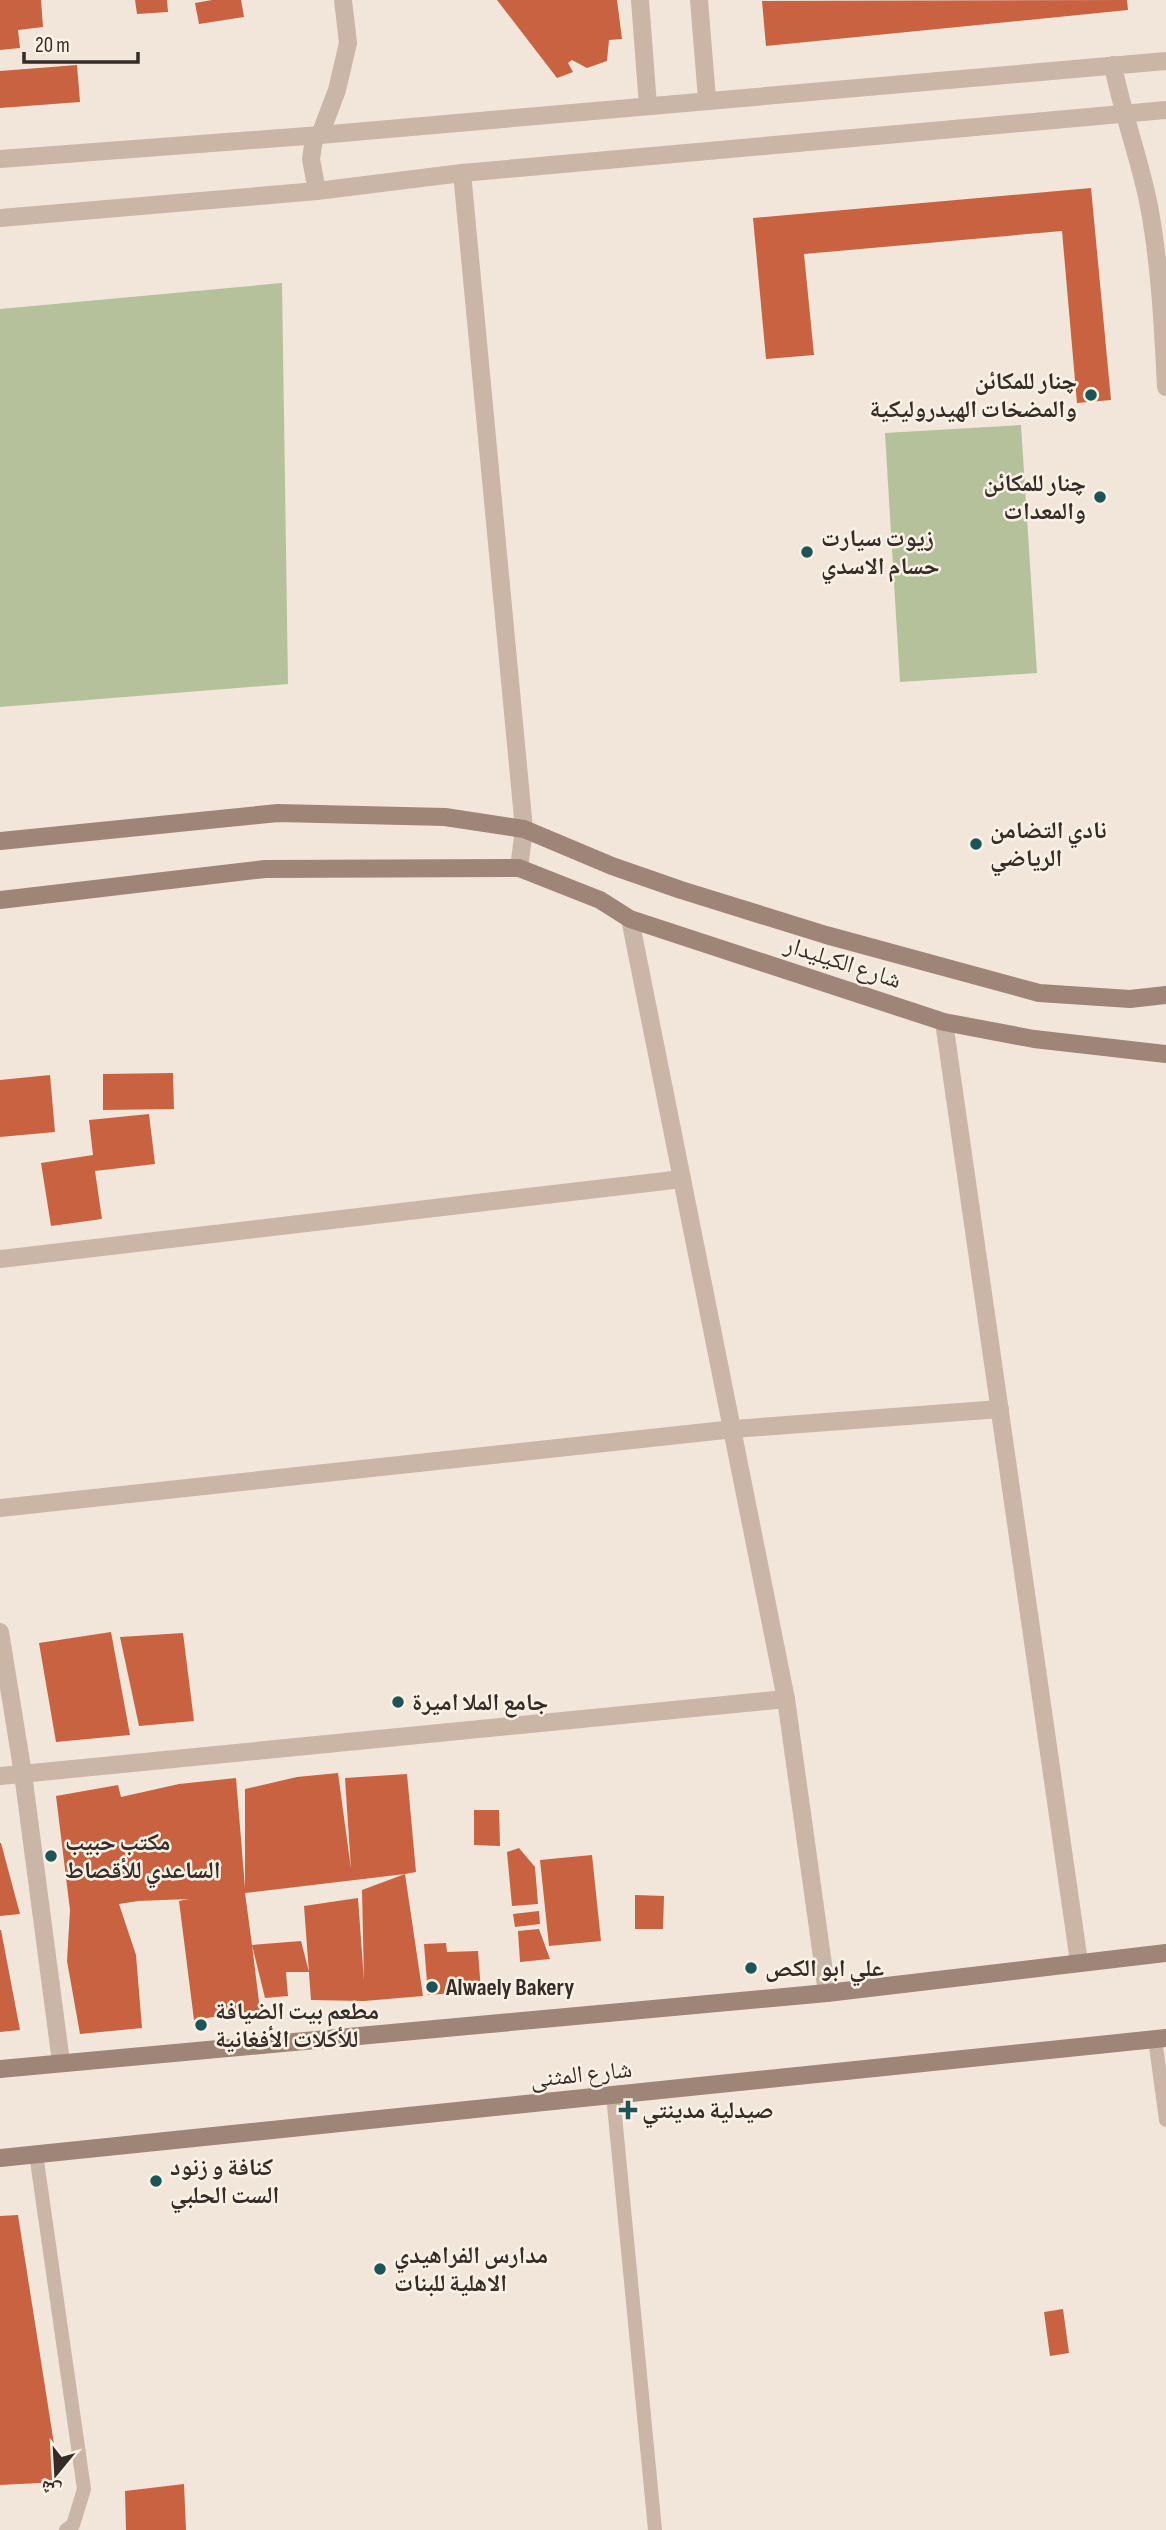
<svg xmlns="http://www.w3.org/2000/svg" width="1166" height="2530" font-family="'Sofia Sans Condensed','Noto Naskh Arabic',sans-serif">
  <rect width="100%" height="100%" fill="#f2e6da"/>
  <g fill="#b4c19a">
    <polygon points="282,283 288,684 0,707 0,309"/>
    <polygon points="1021,425 1037,673 900,682 885,433"/>
  </g>
  <g fill="#c86241">
    <polygon points="0,0 41,0 43,27 18,30 20,48 0,50"/>
    <polygon points="135,0 167,0 168,12 137,14"/>
    <polygon points="212,0 241,0 244,17 199,24 195,3"/>
    <polygon points="497,0 617,0 622,39 609,40 607,61 587,68 572,60 568,63 573,72 557,78"/>
    <polygon points="1127,0 1128,10 766,46 762,1"/>
    <polygon points="77,65 80,102 0,108 0,71"/>
    <polygon points="1091,188 1111,400 1077,403 1062,231 804,254 814,355 766,359 753,218"/>
    <polygon points="173,1073 174,1109 103,1110 103,1074"/>
    <polygon points="50,1075 55,1132 0,1137 0,1080"/>
    <polygon points="149,1114 155,1164 95,1171 102,1219 51,1226 41,1163 93,1155 89,1120"/>
    <polygon points="111,1632 130,1735 56,1742 39,1643"/>
    <polygon points="183,1633 194,1721 139,1726 120,1637"/>
    <polygon points="338,1773 351,1869 345,1778 407,1774 416,1872 405,1874 423,1996 364,2001 311,2000 304,1906 358,1898 364,1981 362,1890 405,1874 245,1893 252,1945 301,1941 309,1972 286,1972 288,1996 265,1998 252,1945 260,2010 194,2020 179,1901 189,1899 138,1901 119,1904 136,1955 142,2028 80,2034 67,1961 70,1910 56,1796 118,1785 121,1797 179,1784 236,1778 245,1888 245,1789 297,1777"/>
    <polygon points="474,1810 499,1810 500,1846 474,1845"/>
    <polygon points="0,1843 1,1843 20,1914 0,1916"/>
    <polygon points="519,1848 535,1867 538,1904 512,1906 507,1852"/>
    <polygon points="592,1855 601,1941 549,1946 540,1860"/>
    <polygon points="635,1895 664,1896 663,1929 635,1929"/>
    <polygon points="539,1911 540,1924 515,1927 513,1914"/>
    <polygon points="539,1929 550,1959 520,1962 518,1931"/>
    <polygon points="0,1930 1,1930 20,2030 0,2032"/>
    <polygon points="446,1943 447,1952 478,1951 481,1991 428,1995 424,1944"/>
    <polygon points="18,2215 60,2482 0,2485 0,2216"/>
    <polygon points="1063,2309 1069,2353 1050,2356 1044,2312"/>
    <polygon points="184,2484 186,2530 126,2530 125,2491"/>
  </g>
  <g fill="none" stroke-linecap="round" stroke-linejoin="round">
    <g stroke="#cab6a6" stroke-width="14">
      <polyline points="1155,2039 1166,2120"/>
      <polyline points="613,2095 655,2530"/>
      <polyline points="36,2154 84,2489 73,2525 66,2530"/>
    </g>
    <g stroke="#cab6a6" stroke-width="18">
      <polyline points="640,0 648,106"/>
      <polyline points="699,0 707,99"/>
      <path d="M1113 65C1122 113 1140 159 1149 206 1160 265 1163 327 1166 387"/>
      <polyline points="0,159 320,135 1166,61"/>
      <polyline points="462,173 524,829 519,868"/>
      <polyline points="317,191 311,159 314,139 320,135 337,90 348,43 343,0"/>
      <polyline points="0,218 317,191 462,173 1166,110"/>
      <polyline points="630,919 786,1699 827,1993"/>
      <polyline points="944,1022 1079,1962"/>
      <polyline points="0,1259 682,1179"/>
      <polyline points="0,1508 734,1429 1000,1409"/>
      <polyline points="0,1632 23,1774 61,2062"/>
      <polyline points="0,1776 786,1699"/>
    </g>
    <g stroke="#9e8577" stroke-width="18">
      <polyline points="0,841 278,813 445,817 524,829 612,866 681,890 826,935 1039,993 1130,999 1166,995"/>
      <polyline points="0,900 265,869 519,868 600,900 630,919 944,1022 1034,1039 1166,1054"/>
      <polyline points="0,2069 827,1993 1166,1953"/>
      <polyline points="0,2158 1166,2038"/>
    </g>
  </g>
  <g fill="#1c5458" stroke="#faf1e6" stroke-width="2.5">
    <circle cx="1091" cy="395" r="7"/>
    <circle cx="1100" cy="497" r="7"/>
    <circle cx="807" cy="552" r="7"/>
    <circle cx="976" cy="844" r="7"/>
    <circle cx="398" cy="1702" r="7"/>
    <circle cx="51" cy="1856" r="7"/>
    <circle cx="751" cy="1968" r="7"/>
    <circle cx="432" cy="1987" r="7"/>
    <circle cx="201" cy="2025" r="7"/>
    <path d="M624.5 2099.5h7v7h7v7h-7v7h-7v-7h-7v-7h7z"/>
    <circle cx="156" cy="2181" r="7"/>
    <circle cx="380" cy="2269" r="7"/>
  </g>
  <g text-anchor="middle" stroke-width="5" stroke-linejoin="round" paint-order="stroke">
    <g font-size="24" font-weight="bold" fill="#362c27" stroke="#faf1e6" text-anchor="start">
      <text x="1077" y="389" text-anchor="end">چنار للمكائن<tspan x="1077" dy="28">والمضخات الهيدروليكية</tspan></text>
      <text x="1086" y="491" text-anchor="end">چنار للمكائن<tspan x="1086" dy="28">والمعدات</tspan></text>
      <text x="821" y="546">زيوت سيارت<tspan x="821" dy="28">حسام الاسدي</tspan></text>
      <text x="990" y="838">نادي التضامن<tspan x="990" dy="28">الرياضي</tspan></text>
      <text x="412" y="1710">جامع الملا اميرة</text>
      <text x="65" y="1850">مكتب حبيب<tspan x="65" dy="28">الساعدي للأقصاط</tspan></text>
      <text x="765" y="1976">علي ابو الكص</text>
      <text x="446" y="1995">Alwaely Bakery</text>
      <text x="215" y="2019">مطعم بيت الضيافة<tspan x="215" dy="28">للأكلات الأفغانية</tspan></text>
      <text x="642" y="2118">صيدلية مدينتي</text>
      <text x="170" y="2175">كنافة و زنود<tspan x="170" dy="28">الست الحلبي</tspan></text>
      <text x="394" y="2263">مدارس الفراهيدي<tspan x="394" dy="28">الاهلية للبنات</tspan></text>
    </g>
    <g font-size="24" fill="#362c27" stroke="#faf1e6">
      <text transform="translate(843 962) rotate(18)" y="8">شارع الكيليدار</text>
      <text transform="translate(581 2074) rotate(-6)" y="8">شارع المثنى</text>
    </g>
  </g>
  <g transform="translate(56 2474) rotate(198)" stroke="#faf1e6" stroke-width="5" paint-order="stroke">
  <path d="M0-5L12 26L0 18L-12 26Z" fill="#362c27"/>
  <text y="-10" font-size="19" font-weight="bold" text-anchor="middle" fill="#362c27">ش</text>
  </g>
  <path d="M24 52v10h114v-10" fill="none" stroke="#362c27" stroke-width="3.5"/>
  <text x="35" y="52" font-size="21" fill="#362c27" stroke="#faf1e6" stroke-width="5" paint-order="stroke">20 m</text>
</svg>
